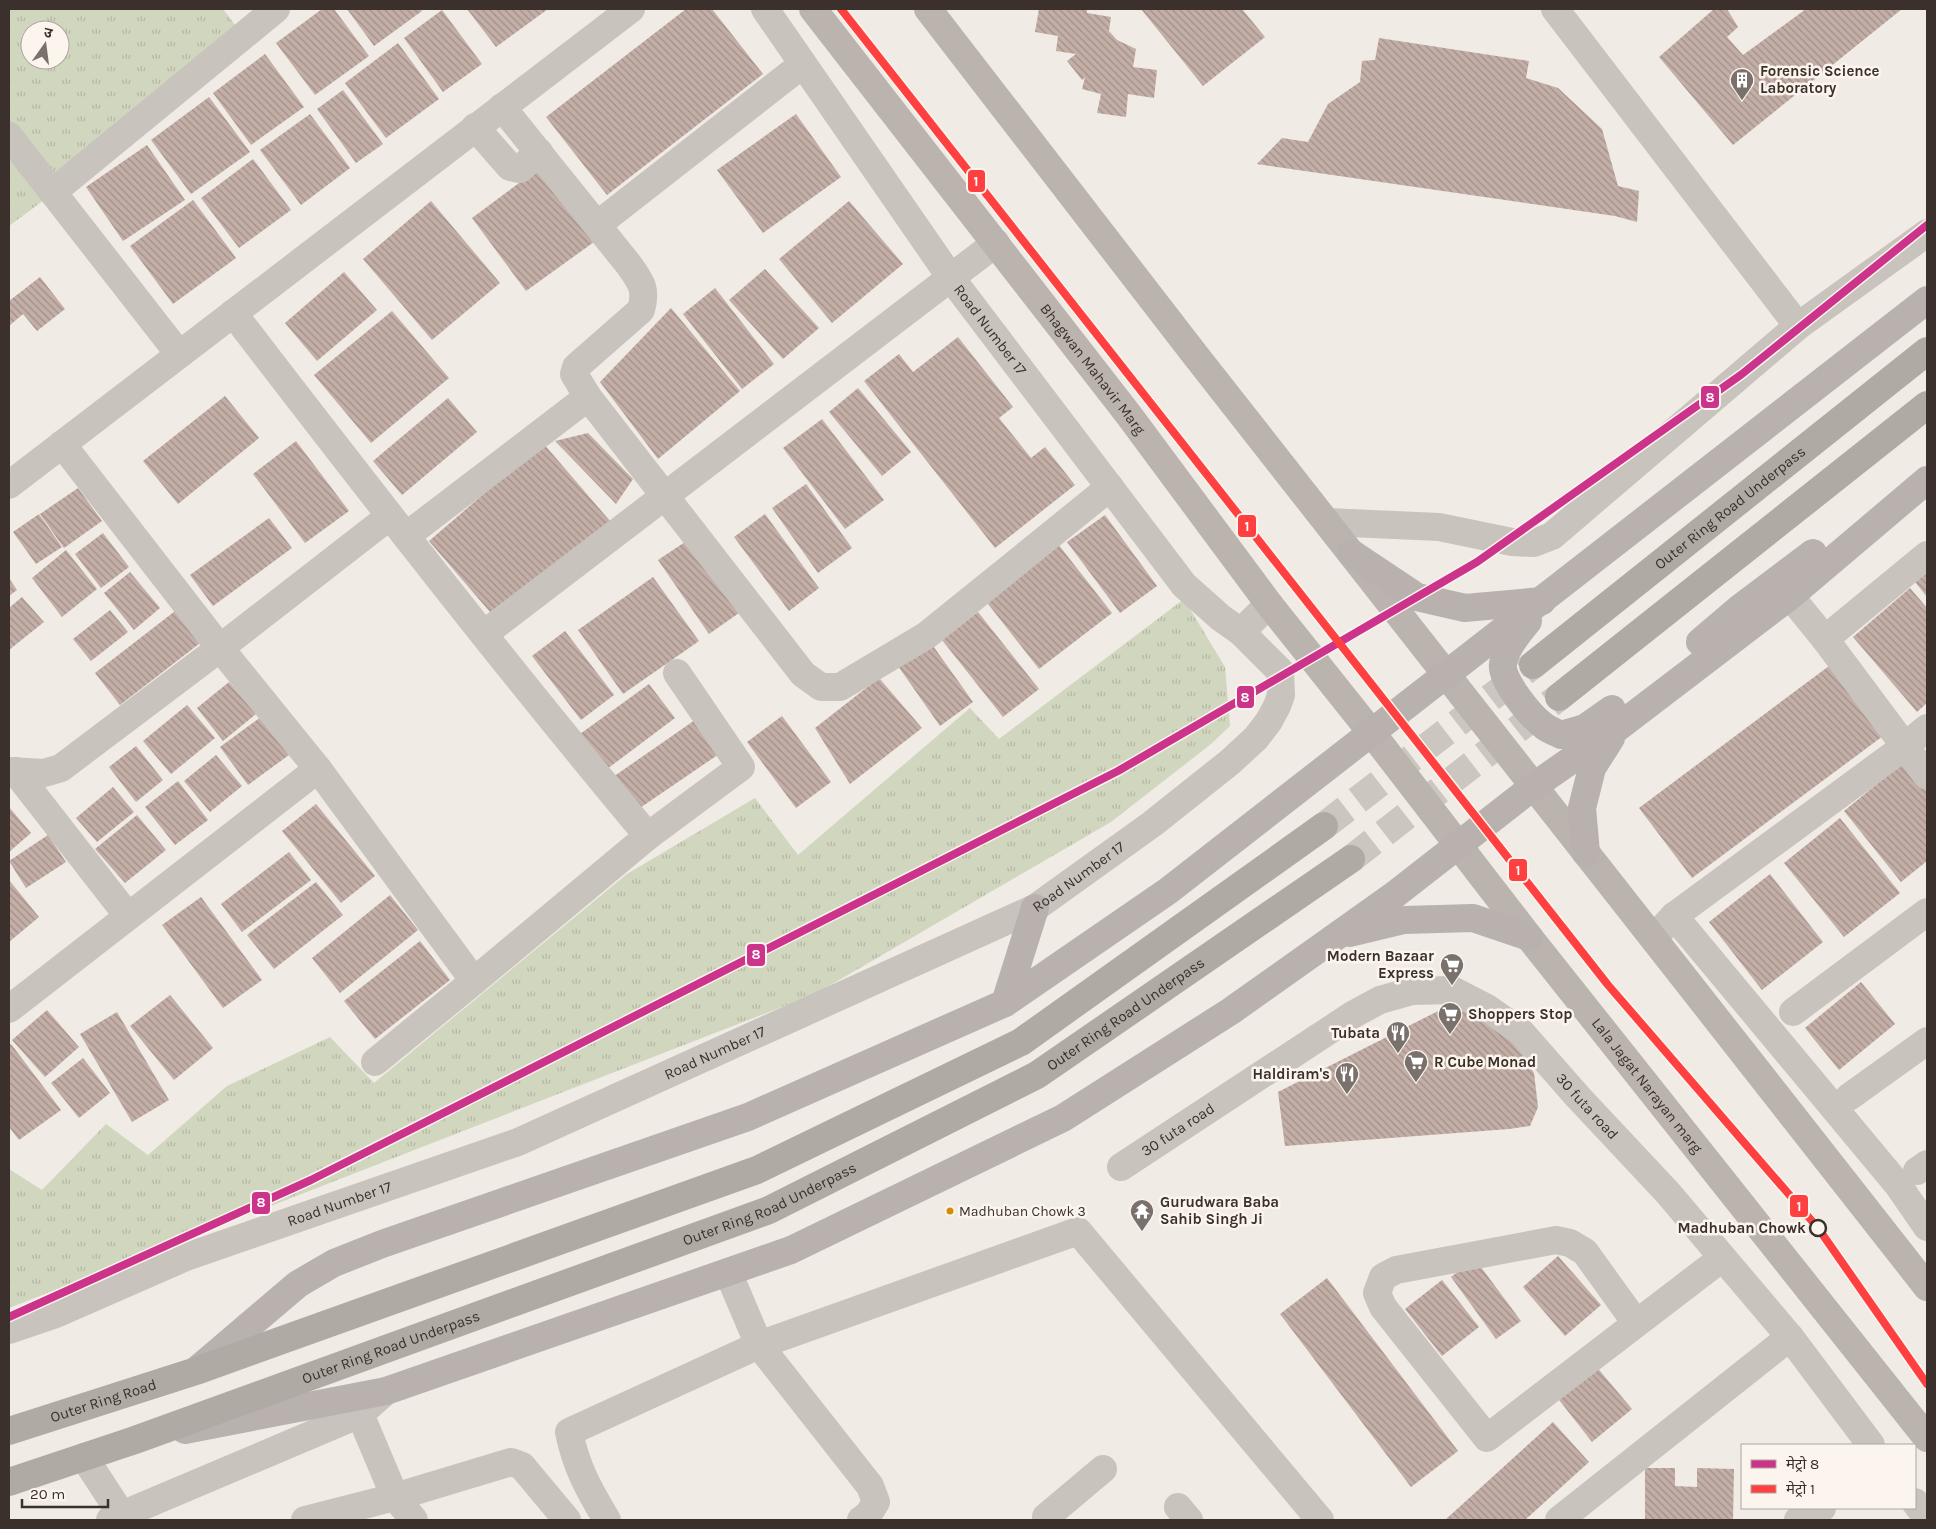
<svg xmlns="http://www.w3.org/2000/svg" width="1936" height="1529" font-family="Karla,'Noto Sans Devanagari',sans-serif">
  <defs>
    <pattern id="grass-tufts" width="24" height="20" patternUnits="userSpaceOnUse" patternTransform="scale(1.25)"><rect width="24" height="20" fill="#d1d6bf"/><path d="M3 7l-1-3M5 7V3M7 7l1-3M15 17l-1-3M17 17v-4M19 17l1-3" fill="none" stroke="#b4b8a4"/></pattern>
    <pattern id="building-back-hatch" width="6" height="6" patternUnits="userSpaceOnUse" patternTransform="scale(1.25)"><rect width="6" height="6" fill="#c3afa7"/><path d="M-1 5l2 2M0 0l6 6M5-1l2 2" fill="none" stroke="#a08f88"/></pattern>
  </defs>
  <rect width="100%" height="100%" fill="#f0ebe5"/>
  <g fill="url(#grass-tufts)" fill-rule="evenodd">
    <path d="M9 9H223L251 46 9 226ZM30 30H60V60H30Z"/>
    <polygon points="1184,599 1225,667 1230,726 1211,744 1111,822 815,994 9,1308 9,1169 42,1190 106,1124 148,1155 227,1086 330,1037 374,1083 627,874 755,798 798,855 970,708 999,739"/>
  </g>
  <g fill="url(#building-back-hatch)">
    <polygon points="322,9 334,9 369,56 315,95 276,43"/>
    <polygon points="347,9 420,9 422,11 374,46"/>
    <polygon points="467,9 548,9 496,47"/>
    <polygon points="686,9 712,9 763,74 607,195 546,117"/>
    <polygon points="1039,9 1087,9 1087,13 1111,17 1109,31 1117,40 1136,49 1133,67 1157,70 1154,98 1128,94 1126,117 1097,113 1101,94 1082,89 1085,77 1082,80 1067,61 1076,54 1056,51 1058,36 1035,32"/>
    <polygon points="1141,9 1242,9 1265,37 1203,86"/>
    <polygon points="1714,9 1727,9 1738,27 1727,37 1743,55 1806,9 1902,9 1733,145 1659,57"/>
    <polygon points="442,10 482,64 443,92 404,38"/>
    <polygon points="1379,38 1529,61 1526,78 1558,88 1602,129 1618,186 1639,191 1637,222 1615,216 1257,164 1282,138 1308,142 1328,104 1360,82 1362,61 1375,60"/>
    <polygon points="398,43 439,99 386,138 345,83"/>
    <polygon points="265,54 304,107 251,145 213,93"/>
    <polygon points="343,90 383,144 356,163 317,109"/>
    <polygon points="209,97 250,152 191,194 151,140"/>
    <polygon points="310,114 350,168 301,205 260,150"/>
    <polygon points="796,114 841,177 763,233 717,170"/>
    <polygon points="147,145 185,200 123,241 86,187"/>
    <polygon points="253,159 291,210 239,248 201,198"/>
    <polygon points="539,168 594,242 526,291 472,218"/>
    <polygon points="193,200 236,258 173,304 130,246"/>
    <polygon points="431,201 500,283 432,340 363,259"/>
    <polygon points="849,201 903,264 832,323 779,259"/>
    <polygon points="765,269 819,328 783,359 729,300"/>
    <polygon points="344,272 377,310 317,361 285,323"/>
    <polygon points="40,277 65,309 37,331 23,314 9,326 9,301"/>
    <polygon points="715,288 774,364 742,389 683,314"/>
    <polygon points="671,308 740,391 658,459 600,382"/>
    <polygon points="392,311 449,378 371,443 314,375"/>
    <polygon points="958,337 1013,407 999,418 1031,458 1045,447 1075,485 995,548 864,381 899,354 913,372"/>
    <polygon points="858,388 911,452 882,476 829,412"/>
    <polygon points="225,396 259,438 178,504 143,461"/>
    <polygon points="448,398 477,432 402,495 373,461"/>
    <polygon points="822,419 884,500 845,529 783,448"/>
    <polygon points="588,433 633,479 616,504 555,441"/>
    <polygon points="296,441 349,511 305,543 253,474"/>
    <polygon points="543,443 610,521 496,619 429,541"/>
    <polygon points="806,484 852,548 818,573 772,508"/>
    <polygon points="78,488 102,521 64,548 40,514"/>
    <polygon points="39,514 62,547 36,564 13,532"/>
    <polygon points="765,514 819,588 789,611 734,537"/>
    <polygon points="1105,515 1157,586 1120,613 1067,542"/>
    <polygon points="269,518 292,548 213,606 190,575"/>
    <polygon points="103,533 129,567 101,588 75,554"/>
    <polygon points="688,540 739,613 709,634 658,560"/>
    <polygon points="1058,544 1112,613 1039,669 985,600"/>
    <polygon points="66,550 97,589 62,617 32,578"/>
    <polygon points="130,572 160,608 134,630 104,593"/>
    <polygon points="1927,573 1927,597 1915,582"/>
    <polygon points="653,577 699,641 623,694 578,630"/>
    <polygon points="9,578 17,590 9,596"/>
    <polygon points="1910,588 1927,608 1927,703 1917,712 1853,637"/>
    <polygon points="22,597 44,622 9,650 9,608"/>
    <polygon points="179,608 204,640 120,705 95,673"/>
    <polygon points="110,610 128,632 91,661 73,639"/>
    <polygon points="978,612 1039,689 1003,717 942,640"/>
    <polygon points="565,631 614,695 581,720 532,656"/>
    <polygon points="931,643 973,702 940,726 898,666"/>
    <polygon points="1829,666 1883,736 1692,878 1639,808"/>
    <polygon points="879,678 922,728 850,784 815,728"/>
    <polygon points="229,682 256,714 223,741 197,708"/>
    <polygon points="649,684 675,718 607,769 580,734"/>
    <polygon points="187,705 215,738 171,774 143,741"/>
    <polygon points="265,714 293,752 248,785 220,747"/>
    <polygon points="782,716 831,782 796,808 747,742"/>
    <polygon points="695,720 719,754 637,810 613,777"/>
    <polygon points="136,746 163,780 136,802 109,767"/>
    <polygon points="216,755 242,786 210,812 184,781"/>
    <polygon points="1904,762 1927,790 1927,861 1901,882 1844,811"/>
    <polygon points="178,781 208,820 175,845 145,807"/>
    <polygon points="113,787 134,812 97,842 76,818"/>
    <polygon points="316,804 375,876 341,903 282,831"/>
    <polygon points="9,807 31,833 9,852"/>
    <polygon points="137,815 166,850 125,883 95,849"/>
    <polygon points="1840,818 1900,893 1844,937 1784,863"/>
    <polygon points="48,835 66,862 26,888 9,861"/>
    <polygon points="289,852 311,880 242,932 221,904"/>
    <polygon points="1770,874 1823,942 1762,990 1709,922"/>
    <polygon points="9,880 39,917 9,942"/>
    <polygon points="316,882 343,915 274,969 247,935"/>
    <polygon points="390,895 418,930 340,993 312,958"/>
    <polygon points="201,897 262,980 223,1008 162,925"/>
    <polygon points="420,941 450,980 375,1039 344,1001"/>
    <polygon points="1861,982 1895,1024 1839,1070 1805,1028"/>
    <polygon points="170,995 213,1048 174,1080 130,1026"/>
    <polygon points="1444,1008 1468,1011 1499,1027 1522,1053 1534,1073 1538,1107 1530,1126 1509,1129 1285,1146 1278,1092"/>
    <polygon points="47,1010 79,1047 45,1077 12,1040"/>
    <polygon points="117,1012 169,1100 132,1122 80,1034"/>
    <polygon points="11,1044 61,1110 19,1140 9,1127 9,1045"/>
    <polygon points="83,1058 110,1093 79,1118 51,1083"/>
    <polygon points="1558,1256 1601,1305 1565,1336 1523,1287"/>
    <polygon points="1475,1259 1521,1321 1496,1339 1451,1277"/>
    <polygon points="1327,1278 1458,1451 1411,1487 1280,1314"/>
    <polygon points="1442,1280 1479,1327 1442,1356 1405,1309"/>
    <polygon points="1595,1365 1632,1409 1592,1442 1556,1396"/>
    <polygon points="1553,1422 1589,1462 1525,1520 1445,1520"/>
    <polygon points="1645,1468 1675,1468 1675,1486 1697,1487 1697,1468 1734,1469 1733,1520 1645,1520"/>
  </g>
  <g fill="none" stroke-linecap="round" stroke-linejoin="round">
    <g stroke="#ccc6c0" stroke-width="28" stroke-dasharray="28 14" stroke-linecap="butt">
      <polyline points="1324,826 1533,665"/>
      <polyline points="1351,859 1559,697"/>
    </g>
    <g stroke="#c9c3be" stroke-width="28">
      <path id="s1" d="M765 9 951 278 1184 585 1221 618 1241 632"/>
      <polyline points="1555,9 1798,326"/>
      <path d="M502 107 629 265C641 282 647 289 641 310L576 367 574 374 588 397 803 674 821 687H840L927 635 1110 487"/>
      <polyline points="475,127 510,167 520,169 539,152"/>
      <polyline points="9,136 179,354"/>
      <polyline points="53,192 276,9"/>
      <polyline points="597,225 803,64"/>
      <path d="M233 313C369 490 505 665 648 836"/>
      <polyline points="62,444 220,648 318,769 474,981"/>
      <polyline points="9,485 631,9"/>
      <polyline points="1327,522 1439,527 1512,542 1534,543 1552,536 1798,326 1927,233"/>
      <polyline points="406,536 588,397"/>
      <polyline points="1790,596 1825,639 1927,776"/>
      <polyline points="484,634 996,243"/>
      <polyline points="1825,639 1927,555"/>
      <polyline points="9,771 44,773 61,768 220,648 390,516"/>
      <polyline points="15,771 128,916"/>
      <polyline points="1674,916 1898,1185 1927,1227"/>
      <polyline points="1662,929 1674,916 1904,747 1927,728"/>
      <polyline points="9,1009 318,769"/>
      <polyline points="1793,1012 1927,912"/>
      <polyline points="375,1062 474,981 648,836 741,767 677,673"/>
      <polyline points="1849,1097 1927,1041"/>
      <path id="s2" d="M1121 1167 1354 1014 1380 1000 1412 991 1452 990 1487 1008 1520 1031 1578 1097 1668 1193 1790 1337 1871 1445"/>
      <polyline points="1917,1171 1927,1164"/>
      <polyline points="728,1272 759,1345 870,1486 876,1502 868,1515 861,1520"/>
      <polyline points="1636,1323 1585,1252 1570,1243 1556,1240 1396,1270 1383,1277 1377,1293 1383,1307 1487,1438 1722,1258"/>
      <path id="s3" d="M9 1330 56 1314 186 1257 518 1142 1035 908 1152 824 1230 762 1256 738 1269 721 1277 706 1281 695 1280 671 1241 632 1269 604"/>
      <polyline points="360,1414 395,1497 414,1520"/>
      <polyline points="84,1457 125,1520"/>
      <polyline points="1915,1502 1927,1518"/>
      <polyline points="1178,1507 1189,1520"/>
      <polyline points="110,1520 360,1414 386,1391"/>
      <polyline points="305,1520 395,1497 511,1462 522,1466 567,1520"/>
      <path d="M607 1520C589 1490 576 1467 569 1432L759 1345 1078 1231 1320 1520"/>
      <polyline points="1049,1520 1046,1517 1103,1469"/>
      <polyline points="1559,1520 1790,1337"/>
      <polyline points="1798,1520 1822,1508"/>
    </g>
    <g stroke="#bab3ae" stroke-width="28">
      <path id="s4" d="M813 9 1128 414 1269 604 1371 732 1529 937 1927 1438"/>
      <polyline points="928,9 1196,356 1927,1287"/>
    </g>
    <g stroke="#b8b1ad" stroke-width="28">
      <polyline points="1351,553 1417,597 1465,608 1542,601"/>
      <path d="M1528 621C1519 633 1505 648 1503 664 1500 679 1531 717 1544 726 1549 730 1555 732 1561 735L1585 728 1612 709"/>
      <polyline points="1700,642 1740,608 1813,553"/>
      <polyline points="1586,853 1582,808 1592,768 1611,738"/>
      <polyline points="1350,933 1404,920 1473,918 1529,937"/>
      <polyline points="1005,1003 1035,908"/>
      <polyline points="197,1370 298,1284 334,1263 382,1244 748,1117 1005,1003 1168,891 1927,300"/>
      <polyline points="185,1430 386,1391 791,1250 1063,1118 1231,1011 1393,896 1534,786 1617,728 1790,596 1927,480"/>
    </g>
    <g stroke="#afaaa4" stroke-width="28">
      <path id="s5" d="M1533 665 1927 351"/>
      <polyline points="1559,697 1927,405"/>
      <path id="s6" d="M9 1431 196 1371 757 1170 1021 1042 1324 826"/>
      <path id="s7" d="M9 1482 135 1440 769 1210 1037 1075 1351 859"/>
    </g>
    <g stroke="#fbf5ee" stroke-width="11">
      <polyline id="metro-1" points="9,1317 311,1180 1118,771 1477,562 1742,374 1927,225"/>
    </g>
    <g stroke="#fbf5ee" stroke-width="11">
      <polyline id="metro-2" points="841,9 1608,985 1818,1228 1927,1384"/>
    </g>
    <use href="#metro-1" stroke="#cc338b" stroke-width="8"/>
    <use href="#metro-2" stroke="#ff4040" stroke-width="8"/>
  </g>
  <defs>
    <g id="building-pin" transform="scale(1.25)"><path d="M0 17L-7.5 6A9.5 9.5 0 1 1 7.5 6Z" fill="#7a716c" stroke="#fbf5ee"/><path d="M-4-6H4V6H1V3H-1V6H-4ZM-2.5-4.3h1.7v1.8h-1.7ZM.8-4.3h1.7v1.8H.8ZM-2.5-1h1.7V.8h-1.7ZM.8-1h1.7V.8H.8Z" fill="#fff"/></g>
    <g id="supermarket-pin" transform="scale(1.25)"><path d="M0 17L-7.5 6A9.5 9.5 0 1 1 7.5 6Z" fill="#7a716c" stroke="#fbf5ee"/><path d="M-6-5.5h2.5l.6 2H6L4.5 2H-2.5L-4.4-4H-6ZM-1.5 3.2a1.3 1.3 0 1 0 .1 0ZM3 3.2a1.3 1.3 0 1 0 .1 0Z" fill="#fff"/></g>
    <g id="restaurant-pin" transform="scale(1.25)"><path d="M0 17L-7.5 6A9.5 9.5 0 1 1 7.5 6Z" fill="#7a716c" stroke="#fbf5ee"/><path d="M-5-6h1v4h1v-4h1v4h1v-4h1v5L-1.5 .5V6h-2V.5L-5-1ZM5-6V6H3V1.5H1.5Q1.5-4 5-6Z" fill="#fff"/></g>
    <g id="temple-pin" transform="scale(1.25)"><path d="M0 17L-7.5 6A9.5 9.5 0 1 1 7.5 6Z" fill="#7a716c" stroke="#fbf5ee"/><path d="M0-6L5-2H3V0L6.5 2.5H4V6H1.5V3h-3V6H-4V2.5H-6.5L-3 0V-2H-5Z" fill="#fff"/></g>
  </defs>
  <g fill-rule="evenodd">
    <use href="#building-pin" x="1742" y="80"/>
    <use href="#supermarket-pin" x="1452" y="965"/>
    <use href="#supermarket-pin" x="1450" y="1014"/>
    <use href="#restaurant-pin" x="1398" y="1033"/>
    <use href="#supermarket-pin" x="1416" y="1062"/>
    <use href="#restaurant-pin" x="1347" y="1074"/>
    <use href="#temple-pin" x="1142" y="1211"/>
  </g>
  <circle fill="#d18e09" stroke="#fbf5ee" stroke-width="2" cx="950" cy="1211" r="4.5"/>
  <circle fill="#fbf5ee" stroke="#3b302b" stroke-width="2.5" cx="1818" cy="1228" r="8"/>
  <g text-anchor="middle" stroke-width="5" stroke-linejoin="round" paint-order="stroke">
    <g font-size="14" fill="#3b302b" stroke="#fbf5ee" text-anchor="start">
      <text x="959" y="1216">Madhuban Chowk 3</text>
    </g>
    <g font-size="15" font-weight="bold" fill="#3b302b" stroke="#fbf5ee" text-anchor="start">
      <text x="1760" y="76">Forensic Science<tspan x="1760" dy="17">Laboratory</tspan></text>
      <text x="1434" y="961" text-anchor="end">Modern Bazaar<tspan x="1434" dy="17">Express</tspan></text>
      <text x="1468" y="1019">Shoppers Stop</text>
      <text x="1380" y="1038" text-anchor="end">Tubata</text>
      <text x="1434" y="1067">R Cube Monad</text>
      <text x="1330" y="1079" text-anchor="end">Haldiram's</text>
      <text x="1160" y="1207">Gurudwara Baba<tspan x="1160" dy="17">Sahib Singh Ji</tspan></text>
    </g>
    <g font-size="15" fill="#3b302b" stroke="#fbf5ee">
      <text dy="5" stroke="none"><textPath href="#s1" startOffset="392">Road Number 17</textPath></text>
      <text dy="5" stroke="none"><textPath href="#s4" startOffset="456">Bhagwan Mahavir Marg</textPath></text>
      <text dy="5" stroke="none"><textPath href="#s5" startOffset="252">Outer Ring Road Underpass</textPath></text>
      <text dy="5" stroke="none"><textPath href="#s3" startOffset="1164">Road Number 17</textPath></text>
      <text dy="5" stroke="none"><textPath href="#s7" startOffset="1215">Outer Ring Road Underpass</textPath></text>
      <text dy="5" stroke="none"><textPath href="#s3" startOffset="759">Road Number 17</textPath></text>
      <text dy="5" stroke="none"><textPath href="#s4" startOffset="1362">Lala Jagat Narayan marg</textPath></text>
      <text dy="5" stroke="none"><textPath href="#s2" startOffset="562">30 futa road</textPath></text>
      <text dy="5" stroke="none"><textPath href="#s2" startOffset="68">30 futa road</textPath></text>
      <text dy="5" stroke="none"><textPath href="#s3" startOffset="354">Road Number 17</textPath></text>
      <text dy="5" stroke="none"><textPath href="#s7" startOffset="810">Outer Ring Road Underpass</textPath></text>
      <text dy="5" stroke="none"><textPath href="#s7" startOffset="405">Outer Ring Road Underpass</textPath></text>
      <text dy="5" stroke="none"><textPath href="#s6" startOffset="99">Outer Ring Road</textPath></text>
    </g>
    <g font-size="15" font-weight="bold" fill="#3b302b" stroke="#fbf5ee" text-anchor="end">
      <text x="1806" y="1233">Madhuban Chowk</text>
    </g>
  </g>
  <g stroke="#fbf5ee" stroke-width="2">
    <rect x="967" y="169" width="19" height="24" rx="5" fill="#ff4040"/>
    <rect x="1700" y="385" width="20" height="24" rx="5" fill="#cc338b"/>
    <rect x="1237" y="514" width="20" height="24" rx="5" fill="#ff4040"/>
    <rect x="1236" y="685" width="19" height="24" rx="5" fill="#cc338b"/>
    <rect x="1508" y="858" width="20" height="24" rx="5" fill="#ff4040"/>
    <rect x="746" y="943" width="20" height="24" rx="5" fill="#cc338b"/>
    <rect x="251" y="1191" width="20" height="24" rx="5" fill="#cc338b"/>
    <rect x="1789" y="1194" width="20" height="24" rx="5" fill="#ff4040"/>
  </g>
  <g font-size="14" text-anchor="middle" font-weight="bold" fill="#fff">
    <text x="976" y="186">1</text>
    <text x="1710" y="402">8</text>
    <text x="1247" y="531">1</text>
    <text x="1245" y="702">8</text>
    <text x="1518" y="875">1</text>
    <text x="756" y="959">8</text>
    <text x="261" y="1207">8</text>
    <text x="1799" y="1211">1</text>
  </g>
  <rect width="1936" height="1529" fill="none" stroke="#3b302b" stroke-width="20"/>
  <rect x="1741" y="1444" width="175" height="65" fill="#fbf5ee" stroke="#aea6a0"/>
  <rect x="1751" y="1460" width="25" height="8" fill="#cc338b" stroke="#aea6a0"/>
  <text x="1786" y="1469" font-size="15" fill="#3b302b">मेट्रो 8</text>
  <rect x="1751" y="1485" width="25" height="8" fill="#ff4040" stroke="#aea6a0"/>
  <text x="1786" y="1494" font-size="15" fill="#3b302b">मेट्रो 1</text>
  <g transform="translate(45 45) rotate(14)"><circle r="24" fill="#fbf5ee" stroke="#aea6a0"/>
  <path d="M0-4L9 19L0 12L-9 19Z" fill="#7a716c"/>
  <text y="-8" font-size="14" font-weight="bold" text-anchor="middle" fill="#3b302b">उ</text>
  </g>
  <path d="M22 1499v8h86v-8" fill="none" stroke="#3b302b" stroke-width="2.5"/>
  <text x="30" y="1499" font-size="15" fill="#3b302b" stroke="#fbf5ee" stroke-width="4" paint-order="stroke">20 m</text>
</svg>
